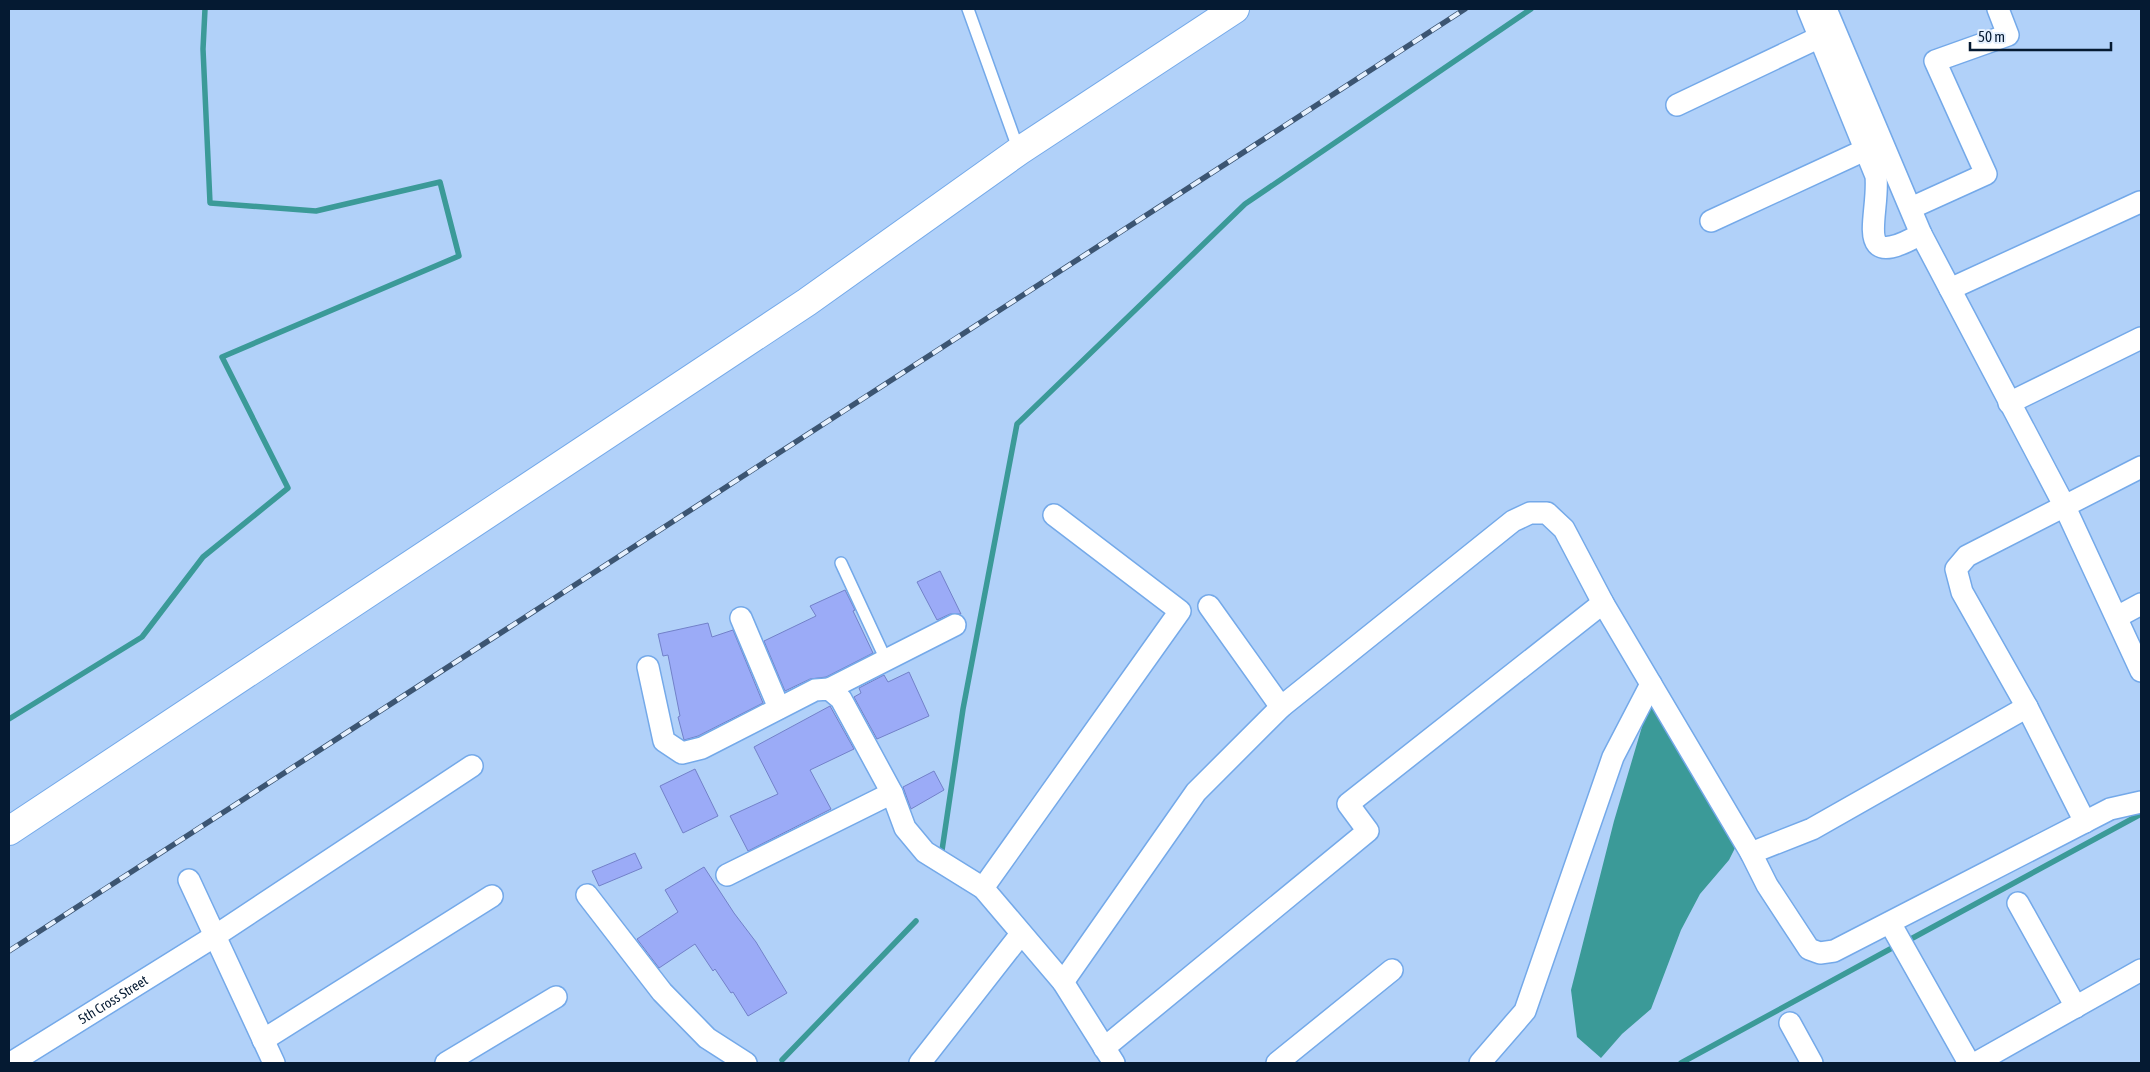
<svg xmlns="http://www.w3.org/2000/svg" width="2150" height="1072" font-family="'Asap Condensed',sans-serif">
  <rect width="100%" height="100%" fill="#b1d1f9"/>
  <polygon fill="#3b9a98" points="1649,703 1668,731 1736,846 1729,860 1700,894 1681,930 1651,1009 1622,1034 1601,1058 1577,1037 1571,990 1614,821"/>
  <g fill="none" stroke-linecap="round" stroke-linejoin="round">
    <g stroke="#3b9a98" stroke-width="5.5">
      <polyline points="9,719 142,637 203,557 288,488 222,357 459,256 440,182 316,211 210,203 203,49 205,9"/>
      <polyline points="941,857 963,709 1017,424 1245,204 1531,9"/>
      <polyline points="1909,940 2141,814"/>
      <polyline points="782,1060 916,921"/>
      <polyline points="1681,1063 1892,948"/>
    </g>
  </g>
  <g fill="#9babf7" stroke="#7281c9">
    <polygon points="940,571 961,614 950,614 937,620 917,582"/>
    <polygon points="845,590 855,610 853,611 873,653 826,677 810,679 785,691 764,641 816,616 810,606"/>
    <polygon points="708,623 712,637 733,630 763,703 698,736 684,740 678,717 680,716 668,655 663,656 658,634"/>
    <polygon points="909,672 929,716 877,739 854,697 861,693 859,688 884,675 888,682"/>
    <polygon points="830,706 854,749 810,770 831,809 748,851 730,816 778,794 754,747"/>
    <polygon points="695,769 718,816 683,833 660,786"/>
    <polygon points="934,771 944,790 911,809 903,787"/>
    <polygon points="635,853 642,868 599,886 592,871"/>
    <polygon points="704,867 734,913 756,942 787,993 748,1016 733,992 731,993 715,969 713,971 695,944 659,968 637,939 678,912 665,890"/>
  </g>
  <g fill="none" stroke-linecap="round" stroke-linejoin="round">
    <g stroke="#74a9e9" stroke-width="14">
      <g id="service">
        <polyline points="968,9 1019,151"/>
        <polyline points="841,563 886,660"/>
      </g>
    </g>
    <g stroke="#74a9e9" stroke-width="24">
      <g id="minor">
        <path d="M1808 9 1876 176C1880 216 1851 274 1921 234"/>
        <polyline points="1826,9 1921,234 2064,505 2141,671"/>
        <polyline points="1677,105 1820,37"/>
        <polyline points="1911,208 1986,174 1935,61 2008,35 1998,9"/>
        <polyline points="1711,221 1867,149"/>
        <polyline points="1950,289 2140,202"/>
        <polyline points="2009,403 2141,338"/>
        <polyline points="1209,606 1281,707"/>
        <polyline points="2117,617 2141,604"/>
        <polyline points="741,618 779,708"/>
        <polyline points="648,667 664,741 682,753 702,748 815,690 829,689 841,699 892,793 905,828 925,852 983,888 1063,982 1114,1063"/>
        <polyline points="829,689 955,625"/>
        <polyline points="2085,822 2027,707 1962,592 1956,569 1967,556 2141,467"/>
        <polyline points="1751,853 1812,829 2027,707"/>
        <polyline points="727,875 892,793"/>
        <polyline points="189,880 274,1063"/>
        <polyline points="983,888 1180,611 1054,515"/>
        <polyline points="587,895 662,992 707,1038 746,1063"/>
        <polyline points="2018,903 2076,1007"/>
        <polyline points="1890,923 1969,1063"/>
        <polyline points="1063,982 1196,792 1281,707 1513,521 1530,513 1547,513 1564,529 1603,603 1751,853 1767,885 1809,949 1820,953 1834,951 2110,809 2141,802"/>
        <polyline points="1790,1023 1812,1063"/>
        <polyline points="263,1040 492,896"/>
        <polyline points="1104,1048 1368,831 1348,804 1603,603"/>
        <path id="s1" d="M11 1063 215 936 472 766"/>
        <polyline points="446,1063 556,997"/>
        <polyline points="920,1063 1021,934"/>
        <polyline points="1277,1063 1392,970"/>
        <polyline points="1480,1063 1525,1011 1613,757 1651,684"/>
        <polyline points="1976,1063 2141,970"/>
      </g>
    </g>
    <g stroke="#74a9e9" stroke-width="30">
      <polyline id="tertiary" points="9,831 807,302 1019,151 1235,9"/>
    </g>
    <use href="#service" stroke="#fff" stroke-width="11"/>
    <use href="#minor" stroke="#fff" stroke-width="21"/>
    <use href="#tertiary" stroke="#fff" stroke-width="28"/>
    <g stroke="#3c5572" stroke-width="5.5">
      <polyline id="rail" points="9,951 1465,9"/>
    </g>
    <use href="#rail" stroke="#e5f0fe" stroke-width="4" stroke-dasharray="11" stroke-linecap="butt"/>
  </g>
  <g text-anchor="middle" stroke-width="4" stroke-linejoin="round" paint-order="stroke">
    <g font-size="14" fill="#051a32" stroke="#e5f0fe">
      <text dy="5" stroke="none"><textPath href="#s1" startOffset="120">5th Cross Street</textPath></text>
    </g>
  </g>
  <rect width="2150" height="1072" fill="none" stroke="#051a32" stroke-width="20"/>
  <path d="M1970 42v8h141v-8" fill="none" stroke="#051a32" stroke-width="2.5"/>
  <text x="1978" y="42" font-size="15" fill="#051a32" stroke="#e5f0fe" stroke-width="4" paint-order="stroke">50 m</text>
</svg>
